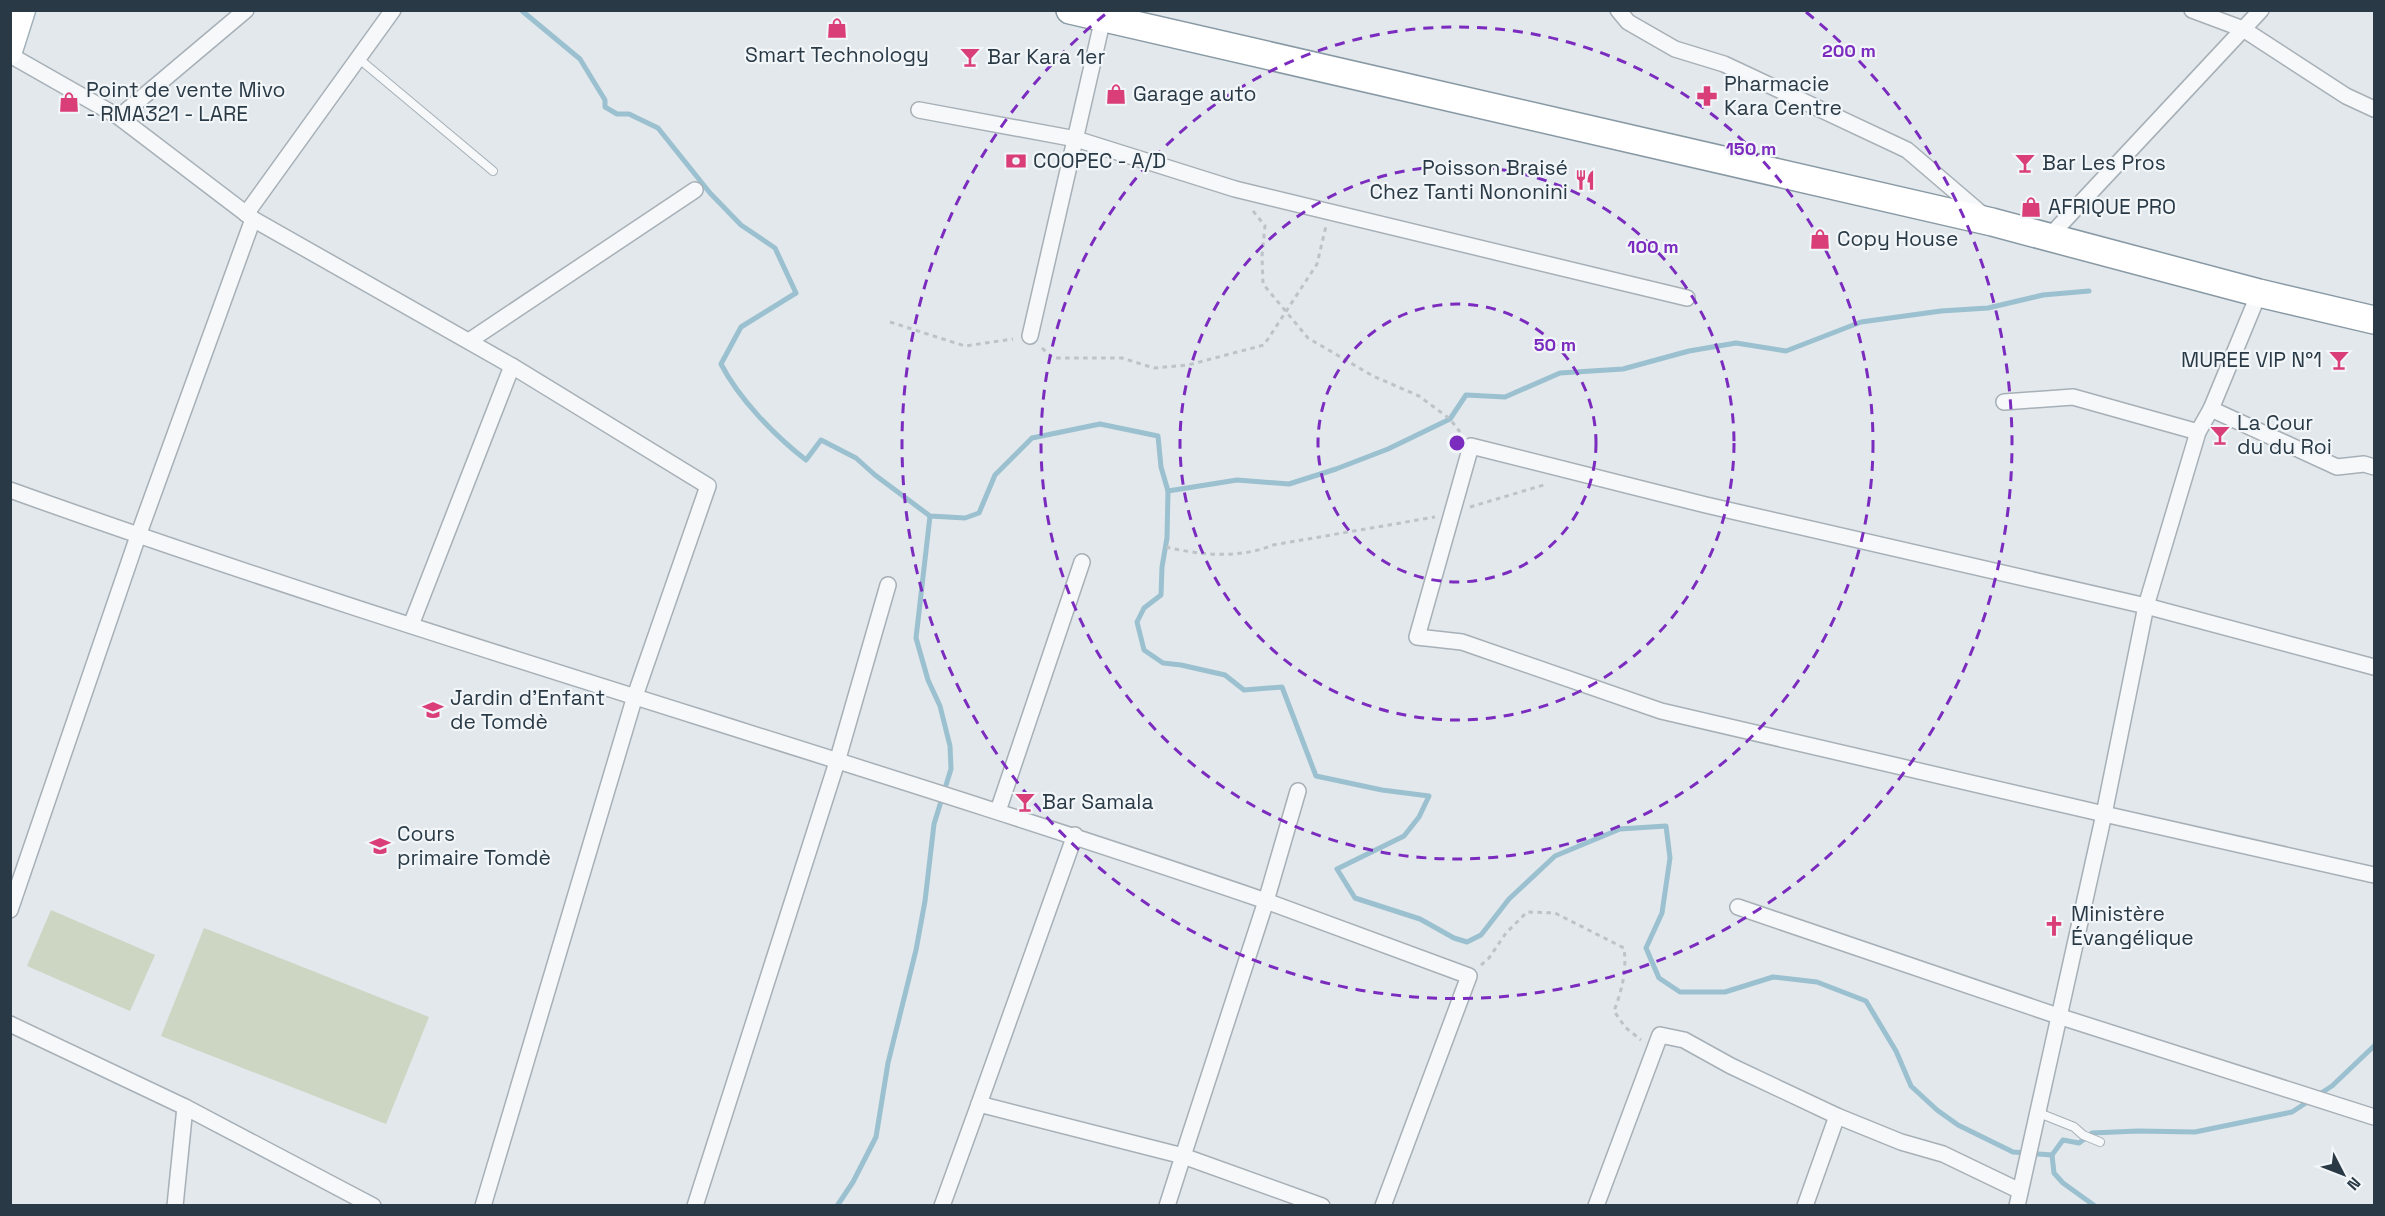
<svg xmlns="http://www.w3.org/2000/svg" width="2385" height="1216" font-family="'Space Grotesk',sans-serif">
  <rect width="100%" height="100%" fill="#e2e8ec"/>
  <g fill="#ccd6c3">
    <polygon points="51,910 155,955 130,1011 27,966"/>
    <polygon points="204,928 429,1017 386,1124 161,1036"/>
  </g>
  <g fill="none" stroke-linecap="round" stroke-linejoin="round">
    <g stroke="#9bc0cf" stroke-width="5">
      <path d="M521 10 580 59 605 100V107L617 114H629L658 128 710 193 741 225 775 248 796 293 741 327 721 364C739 399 775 436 806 460L821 440 856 458 875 475 930 516 965 518 979 513 995 475 1032 438 1100 424 1158 436 1161 467 1168 491 1167 538 1162 567 1161 595 1144 608 1137 622 1144 650 1163 663 1181 665 1225 675 1244 690 1282 687 1316 776 1382 790 1429 796 1419 817 1404 836 1337 869 1355 898 1420 919 1454 938 1467 942 1481 935 1509 899 1555 856 1620 829 1666 826 1670 858 1662 913 1646 948 1659 978 1680 992H1725L1773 977 1817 982 1866 1001 1896 1051 1911 1086 1937 1110 1958 1125 2013 1152 2052 1155"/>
      <polyline points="1168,491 1237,480 1289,484 1336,469 1388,449 1450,419 1466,395 1505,397 1560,373 1623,369 1689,351 1736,343 1786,351 1861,322 1941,311 1988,308 2043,295 2089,291"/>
      <polyline points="2052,1155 2063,1140 2079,1143 2092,1133 2138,1131 2195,1132 2292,1112 2332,1086 2374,1046"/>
      <polyline points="2052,1155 2054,1173 2063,1183 2095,1206"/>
      <polyline points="837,1206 853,1182 876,1137 888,1063 916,950 925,901 934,824 951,769 950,746 940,706 928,680 916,638 930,516"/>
    </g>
    <g stroke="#a7b0b7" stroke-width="10">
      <g id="lane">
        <polyline points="358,58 493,171"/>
        <polyline points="2039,1113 2074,1127 2083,1135 2100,1142"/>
      </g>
    </g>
    <g stroke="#a7b0b7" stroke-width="18">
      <g id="street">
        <polyline points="1618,10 1628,22 1675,49 1724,64 1907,150 1983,215"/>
        <polyline points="2192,10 2243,29 2346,96 2374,109"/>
        <polyline points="10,55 119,117 253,219 138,536 10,910"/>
        <polyline points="919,110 1076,139 1235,189 1687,298"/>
        <polyline points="119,117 246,10"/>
        <polyline points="246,214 393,10"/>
        <polyline points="253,219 512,366 708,486 635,696 483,1206"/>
        <polyline points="2047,239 2261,10"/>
        <polyline points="1030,336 1103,18"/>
        <polyline points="469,341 695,190"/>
        <polyline points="2004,402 2073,397 2198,432"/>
        <polyline points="2211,409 2337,467 2364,464 2374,467"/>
        <path d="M10 490C425 639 850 758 1266 901L1298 791"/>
        <polyline points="411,625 512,366"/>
        <polyline points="2374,667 2146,606 1706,505 1471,446 1417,637 1462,642 1661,711 2104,814 2374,875"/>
        <polyline points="998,811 1082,562"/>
        <polyline points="1738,907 2058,1016 2374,1117"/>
        <polyline points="10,1024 185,1107 373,1206"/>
        <polyline points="979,1104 1075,835"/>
        <polyline points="175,1206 185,1107"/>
        <polyline points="695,1206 837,762 888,585"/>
        <polyline points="942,1206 979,1104 1183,1156 1167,1206"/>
        <polyline points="1322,1206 1183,1156 1266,901 1469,976 1383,1206"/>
        <polyline points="1596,1206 1660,1035 1684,1040 1731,1066 1837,1116 1901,1142 1943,1154 2020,1191"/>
        <polyline points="1805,1206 1837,1116"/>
        <polyline points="2017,1206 2104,814 2146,606 2198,432 2211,409 2259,293"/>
      </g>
    </g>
    <g stroke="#a0b0b9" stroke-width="27">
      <polyline id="primary" points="10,51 23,10"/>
    </g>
    <g stroke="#8899a4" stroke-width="30">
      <polyline id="highway" points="1070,10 1992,222 2259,293 2374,320"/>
    </g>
    <g stroke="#bdc3c8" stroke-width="3" stroke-dasharray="4.5 4.5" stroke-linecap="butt">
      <polyline points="1253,211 1265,226 1262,256 1263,284 1308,338 1373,376 1419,396 1450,419 1460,432"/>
      <polyline points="890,322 965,346 1013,339"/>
      <polyline points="1042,348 1053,358 1122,358 1154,368 1188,365 1264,345 1317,264 1326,226"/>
      <polyline points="1470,507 1547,484"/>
      <path d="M1166 547C1200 555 1239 559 1273 545L1435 517"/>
      <path d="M1481 965 1489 958 1506 933 1527 912 1555 913 1624 948C1627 970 1622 990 1614 1011L1625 1027 1641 1040"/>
    </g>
    <use href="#lane" stroke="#f6f8fa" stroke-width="8"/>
    <use href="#street" stroke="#f6f8fa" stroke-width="15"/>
    <use href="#primary" stroke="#fff" stroke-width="24"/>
    <use href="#highway" stroke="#fff" stroke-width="27"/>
  </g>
  <g fill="none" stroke="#7b2cbf" stroke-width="3" stroke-dasharray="10 8">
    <circle cx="1457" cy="443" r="139"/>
    <circle cx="1457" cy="443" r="277"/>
    <circle cx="1457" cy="443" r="416"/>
    <path d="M1806 12A555 555 0 1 1 1108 12"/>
  </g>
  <defs>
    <g id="shop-bare" transform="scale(1.62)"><path d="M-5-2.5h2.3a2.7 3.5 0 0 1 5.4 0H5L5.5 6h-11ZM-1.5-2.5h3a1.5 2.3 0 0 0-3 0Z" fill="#da3e79" stroke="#f2f6f9" stroke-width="2.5" paint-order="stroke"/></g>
    <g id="bar-bare" transform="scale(1.62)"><path d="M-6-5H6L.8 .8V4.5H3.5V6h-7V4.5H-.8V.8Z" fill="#da3e79" stroke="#f2f6f9" stroke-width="2.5" paint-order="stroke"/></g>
    <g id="pharmacy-bare" transform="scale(1.62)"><path d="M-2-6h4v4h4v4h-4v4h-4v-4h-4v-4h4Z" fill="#da3e79" stroke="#f2f6f9" stroke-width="2.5" paint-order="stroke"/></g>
    <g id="bank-bare" transform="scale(1.62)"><path d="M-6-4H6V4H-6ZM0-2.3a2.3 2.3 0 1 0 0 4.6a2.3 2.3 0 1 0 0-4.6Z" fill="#da3e79" stroke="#f2f6f9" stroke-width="2.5" paint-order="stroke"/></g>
    <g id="restaurant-bare" transform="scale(1.62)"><path d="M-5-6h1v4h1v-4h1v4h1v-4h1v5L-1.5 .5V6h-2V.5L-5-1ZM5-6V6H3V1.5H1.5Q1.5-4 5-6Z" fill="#da3e79" stroke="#f2f6f9" stroke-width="2.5" paint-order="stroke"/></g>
    <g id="school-bare" transform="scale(1.62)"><path d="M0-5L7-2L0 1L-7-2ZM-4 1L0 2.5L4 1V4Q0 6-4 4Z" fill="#da3e79" stroke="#f2f6f9" stroke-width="2.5" paint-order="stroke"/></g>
    <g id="church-bare" transform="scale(1.62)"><path d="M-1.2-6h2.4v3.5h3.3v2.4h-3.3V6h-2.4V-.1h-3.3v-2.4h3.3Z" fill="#da3e79" stroke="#f2f6f9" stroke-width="2.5" paint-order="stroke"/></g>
  </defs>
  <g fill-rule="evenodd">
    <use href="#shop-bare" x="837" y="28"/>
    <use href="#bar-bare" x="970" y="57"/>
    <use href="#shop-bare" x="1116" y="94"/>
    <use href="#pharmacy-bare" x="1707" y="96"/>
    <use href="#shop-bare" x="69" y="102"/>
    <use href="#bank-bare" x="1016" y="161"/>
    <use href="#bar-bare" x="2025" y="163"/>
    <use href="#restaurant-bare" x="1585" y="180"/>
    <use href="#shop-bare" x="2031" y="207"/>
    <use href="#shop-bare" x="1820" y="239"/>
    <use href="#bar-bare" x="2339" y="360"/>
    <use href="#bar-bare" x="2220" y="435"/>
    <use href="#school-bare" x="433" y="710"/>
    <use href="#bar-bare" x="1025" y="802"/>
    <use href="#school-bare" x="380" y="846"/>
    <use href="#church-bare" x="2054" y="926"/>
  </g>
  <g text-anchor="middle" stroke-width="4.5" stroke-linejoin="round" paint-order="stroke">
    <g font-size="21" fill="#293a46" stroke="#f2f6f9" text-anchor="start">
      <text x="837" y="62" text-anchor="middle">Smart Technology</text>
      <text x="987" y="64">Bar Kara 1er</text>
      <text x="1724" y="91">Pharmacie<tspan x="1724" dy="24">Kara Centre</tspan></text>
      <text x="86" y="97">Point de vente Mivo<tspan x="86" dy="24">- RMA321 - LARE</tspan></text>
      <text x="1133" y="101">Garage auto</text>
      <text x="1033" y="168">COOPEC - A/D</text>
      <text x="2042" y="170">Bar Les Pros</text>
      <text x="1568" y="175" text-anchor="end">Poisson Braisé<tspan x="1568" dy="24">Chez Tanti Nononini</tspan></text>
      <text x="2048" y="214">AFRIQUE PRO</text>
      <text x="1837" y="246">Copy House</text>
      <text x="2322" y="367" text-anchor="end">MUREE VIP N°1</text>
      <text x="2237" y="430">La Cour<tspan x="2237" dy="24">du du Roi</tspan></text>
      <text x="450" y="705">Jardin d'Enfant<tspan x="450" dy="24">de Tomdè</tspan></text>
      <text x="1042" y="809">Bar Samala</text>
      <text x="397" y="841">Cours<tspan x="397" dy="24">primaire Tomdè</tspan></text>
      <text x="2071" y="921">Ministère<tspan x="2071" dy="24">Évangélique</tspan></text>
    </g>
  </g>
  <circle cx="1457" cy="443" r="9" fill="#7b2cbf" stroke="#f2f6f9" stroke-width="3"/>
  <g font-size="18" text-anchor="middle" font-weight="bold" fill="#7b2cbf" stroke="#f2f6f9" stroke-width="4.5" stroke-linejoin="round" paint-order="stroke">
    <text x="1849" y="57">200 m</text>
    <text x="1751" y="155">150 m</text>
    <text x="1653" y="253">100 m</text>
    <text x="1555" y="351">50 m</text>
  </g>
  <rect width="2385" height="1216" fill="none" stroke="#293a46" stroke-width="24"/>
  <g transform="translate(2343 1174) rotate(132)" stroke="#f2f6f9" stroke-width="4.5" paint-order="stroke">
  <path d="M0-4.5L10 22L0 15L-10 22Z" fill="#293a46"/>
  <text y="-9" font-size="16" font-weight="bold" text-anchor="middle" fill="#293a46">N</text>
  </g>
</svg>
